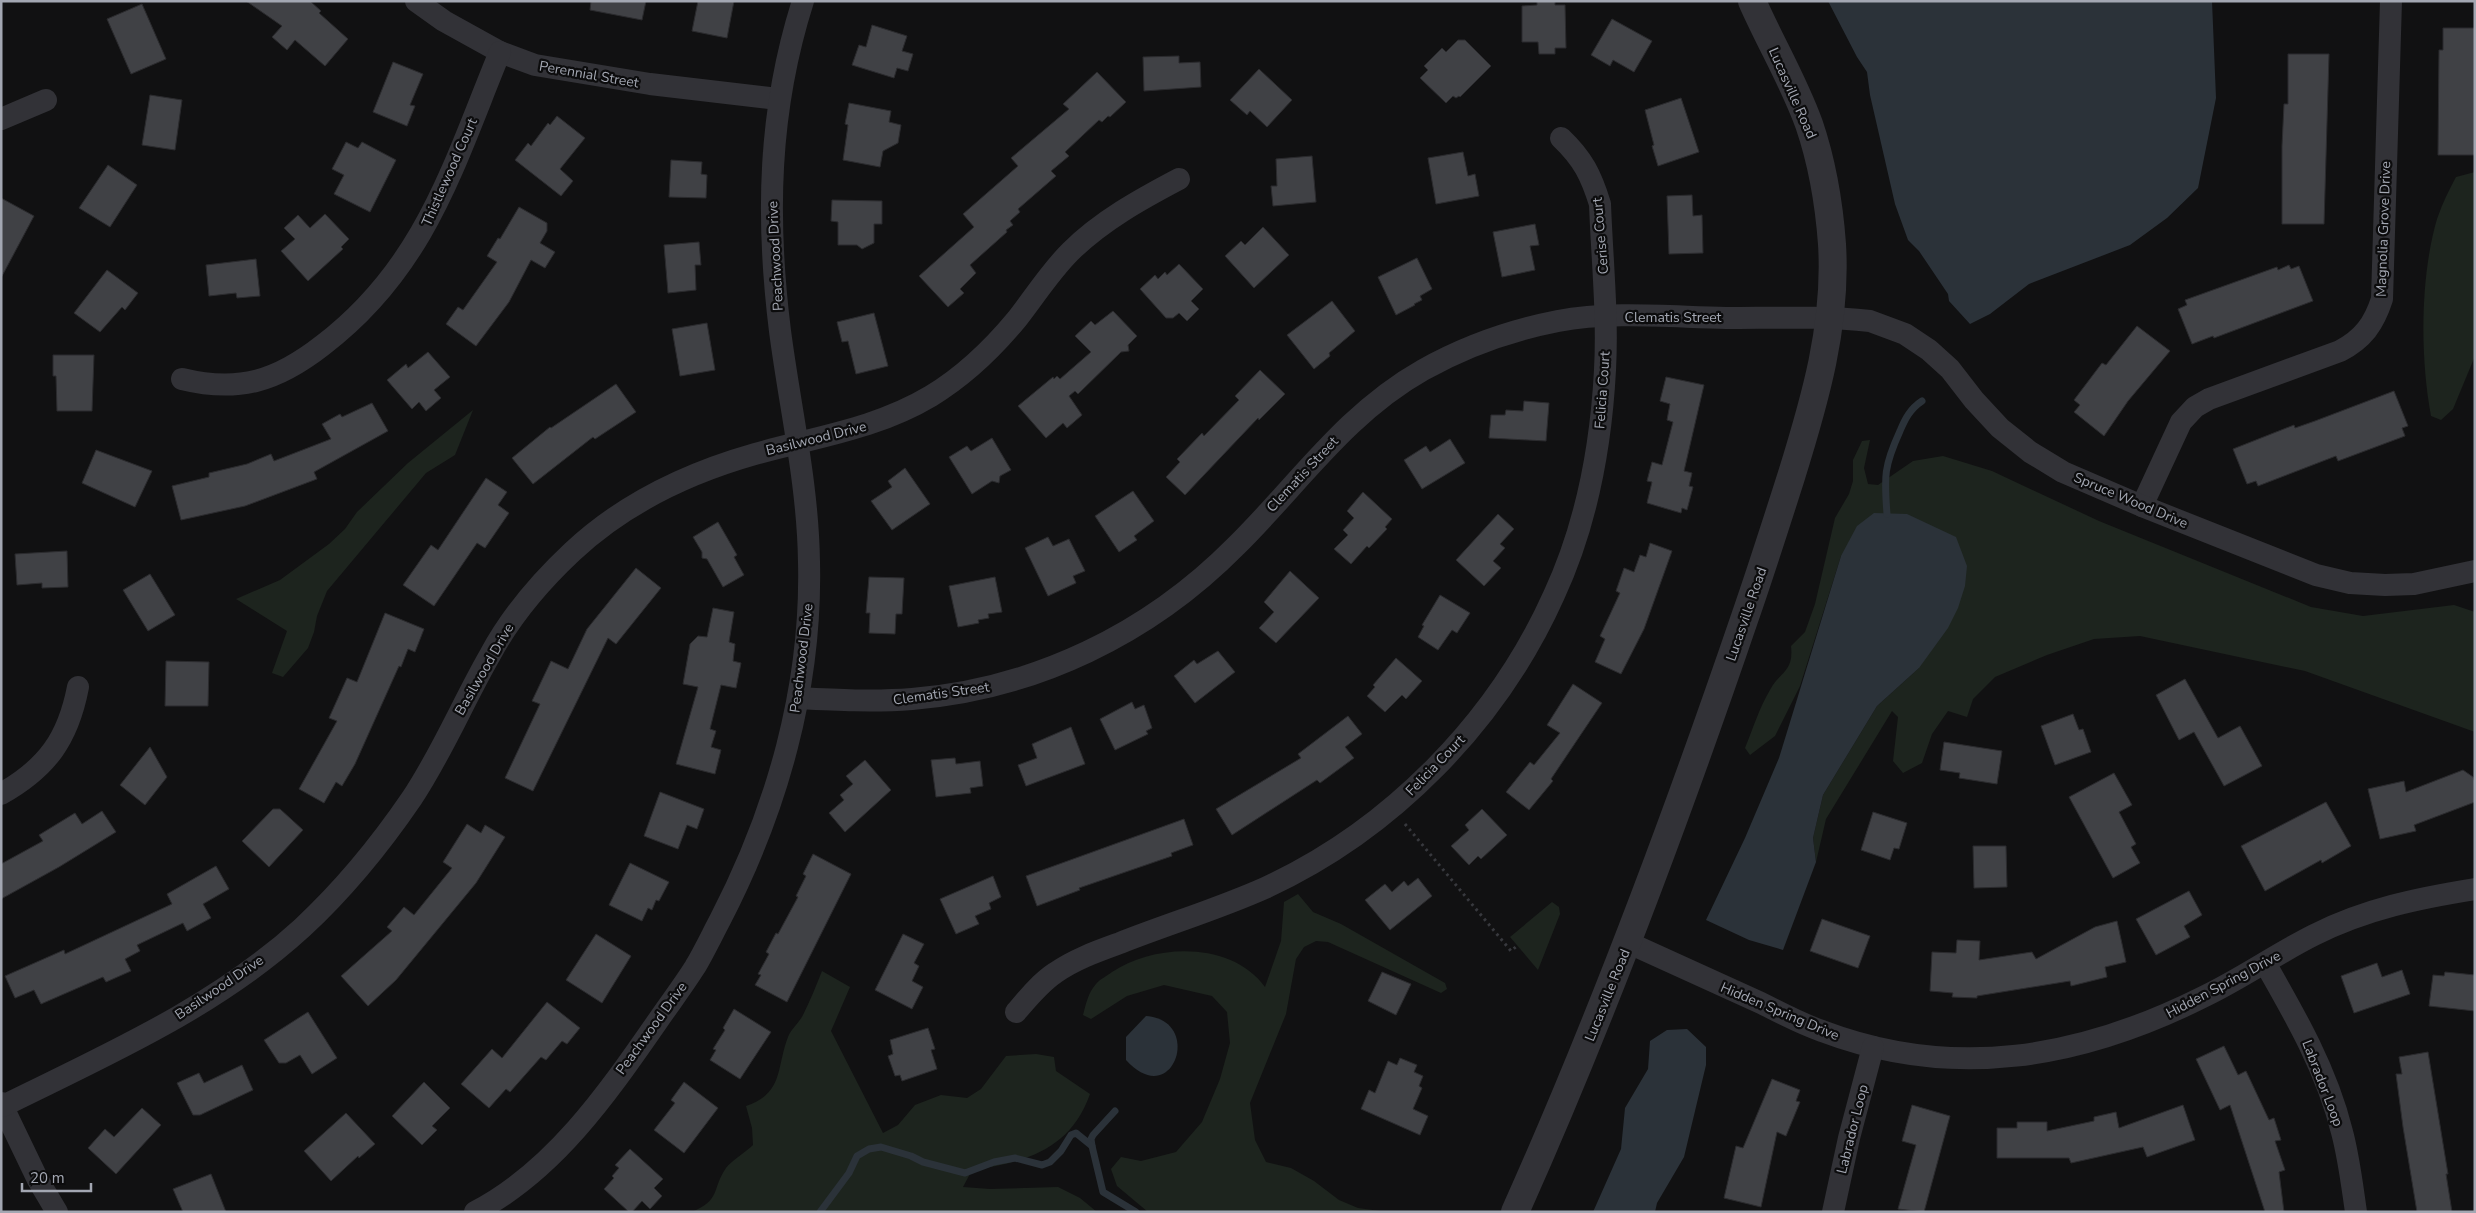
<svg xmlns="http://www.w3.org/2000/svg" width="2476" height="1213" font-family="'Nunito Sans',sans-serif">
  <rect width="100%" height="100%" fill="#111112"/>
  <g fill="#1d241e">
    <path d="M2475 172V356L2453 409 2441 420 2431 416C2420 357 2420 277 2437 219 2442 204 2449 190 2456 177Z"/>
    <polygon points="473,410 455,455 426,473 327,591 317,616 314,632 308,648 283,677 272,673 287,631 236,599 280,580 329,544 345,529 357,512 408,463"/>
    <path d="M1870 440 1864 468 1868 484 1878 485 1913 461 1943 456 1992 471 2099 521 2311 607 2363 616 2454 605 2475 612V732L2305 671 2140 636 2094 639 2047 655 1995 677 1973 699 1967 717 1948 711 1932 734 1922 763 1903 773 1893 761 1898 717 1892 711 1826 819 1816 862 1813 838 1823 795 1877 706 1919 668 1841 556 1800 686 1775 736 1750 755 1745 748C1753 729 1759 708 1770 690 1780 671 1794 672 1791 646L1805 632 1815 604 1835 518 1849 494 1853 481V460L1862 441Z"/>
    <path d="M1298 894 1313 912 1341 924 1445 983 1447 989 1441 993 1328 942 1316 941 1304 947 1296 959 1286 1014 1250 1103 1255 1140 1266 1162 1291 1168 1314 1181 1339 1200 1358 1208 1387 1212H1148L1117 1186 1111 1169 1121 1157 1141 1161 1176 1152 1202 1122 1220 1079 1230 1043 1227 1012 1212 996 1164 985 1127 996 1091 1019 1083 1015C1086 1004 1088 993 1096 984 1100 979 1107 976 1112 972 1155 943 1232 941 1265 987L1281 941 1284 902Z"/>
    <polygon points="1552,902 1559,907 1560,914 1538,970 1510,937"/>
    <path d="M822 971 850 987 831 1031 883 1133 898 1125 915 1105 941 1095 967 1098 981 1089 1006 1056 1036 1054 1054 1057 1056 1071 1090 1094C1070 1150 1026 1162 972 1170L963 1187 990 1189 1058 1187 1080 1198 1097 1212H691C721 1201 712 1188 726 1168 731 1161 746 1152 753 1145L752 1128 746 1106C784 1093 776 1068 788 1037 791 1029 799 1023 803 1015 810 1001 816 986 822 971Z"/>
  </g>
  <g fill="#2b3239">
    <polygon points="1828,1 2212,1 2216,98 2198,188 2167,218 2130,245 2029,284 1990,314 1970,324 1949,301 1948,294 1919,251 1908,240 1895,204 1870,95 1867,72 1857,57"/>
    <polygon points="1874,513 1907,514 1956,537 1967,566 1965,586 1958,608 1948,628 1919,668 1877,706 1823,795 1813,838 1816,862 1783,950 1749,940 1706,920 1745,838 1779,758 1841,556 1857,526"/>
    <path d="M1146 1016C1204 1020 1173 1112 1126 1060V1037Z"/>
    <polygon points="1687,1029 1706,1047 1706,1065 1684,1157 1657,1203 1655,1212 1593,1212 1621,1149 1625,1108 1648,1069 1650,1041 1667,1030"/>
  </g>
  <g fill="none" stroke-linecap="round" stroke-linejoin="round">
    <g stroke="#2b3239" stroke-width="7">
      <path d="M1887 514C1884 476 1884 466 1900 431 1905 419 1910 409 1922 401"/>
      <polyline points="1092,1146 1091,1139 1093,1135 1115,1111"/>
      <polyline points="820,1212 849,1173 857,1156 869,1149 881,1147 911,1156 923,1162 965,1173 994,1162 1015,1158 1042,1165 1050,1162 1061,1151 1071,1135 1076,1133 1092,1146 1103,1192 1136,1212"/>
    </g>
  </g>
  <g fill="#404145" stroke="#2b2b2e">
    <polygon points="246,1 310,1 321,11 319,13 348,39 325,66 295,40 287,50 272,37 282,26"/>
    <polygon points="591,1 646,1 642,20 590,10"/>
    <polygon points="698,1 734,1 727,38 692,31"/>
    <polygon points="1537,1 1555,1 1555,5 1565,5 1566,48 1555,48 1555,54 1539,54 1538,42 1522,42 1522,6 1537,5"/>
    <polygon points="142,4 166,59 131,74 107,19"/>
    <polygon points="1612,19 1652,41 1634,72 1613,60 1610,66 1591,55"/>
    <polygon points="872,25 907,36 902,51 913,54 908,71 897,68 894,78 852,65 859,45 866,47"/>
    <polygon points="2443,28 2475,28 2475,155 2438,155 2439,50 2443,50"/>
    <polygon points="1458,40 1465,40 1491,66 1460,97 1459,96 1456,98 1453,96 1446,103 1420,78 1428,70 1424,66 1442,48 1446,52"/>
    <polygon points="2288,54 2329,54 2324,224 2282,224 2282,146 2284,104 2288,104"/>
    <polygon points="1179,56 1179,63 1200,62 1201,87 1144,91 1143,57"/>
    <polygon points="393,62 423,74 410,105 415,106 407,126 373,112"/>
    <polygon points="1259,69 1292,100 1267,127 1250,111 1247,115 1230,100"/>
    <polygon points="1097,72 1126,102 1110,117 1108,116 1102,122 1099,120 1065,152 1069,156 1051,171 1056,176 1018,209 1020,212 1010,221 1013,225 1006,230 1007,232 970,265 976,273 960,289 964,293 948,307 919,276 974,227 963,214 1018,166 1011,158 1069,109 1063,104"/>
    <polygon points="150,95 182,100 175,150 142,145"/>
    <polygon points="1681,98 1699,152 1658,166 1652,146 1654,145 1645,110"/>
    <polygon points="849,103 891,111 889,122 901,125 898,143 883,151 880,167 843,160 848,125 845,124"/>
    <polygon points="557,116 585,138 560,169 573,181 561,196 515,160 528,143 531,146 548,123 550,125"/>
    <polygon points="346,142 358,148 362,142 396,160 370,212 334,194 344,175 332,169"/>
    <polygon points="1463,152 1468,176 1475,174 1479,196 1436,204 1428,158"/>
    <polygon points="1312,156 1316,202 1273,206 1271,186 1277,186 1276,159"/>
    <polygon points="671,160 702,162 701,174 707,175 706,198 669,197"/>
    <polygon points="108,165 137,185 110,227 79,208"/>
    <polygon points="1692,195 1693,216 1702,215 1703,253 1669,254 1667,196"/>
    <polygon points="1,198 34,216 1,278"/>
    <polygon points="832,200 882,201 882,224 874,224 874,243 862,249 857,245 838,245 838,222 831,221"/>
    <polygon points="519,207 547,223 547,231 540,243 555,252 545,268 531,260 509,302 476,346 446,324 458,307 463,310 497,262 487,256 498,238 500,239"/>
    <polygon points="325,214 349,239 341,247 343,249 308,281 281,251 295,239 284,228 298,215 310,228"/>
    <polygon points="1535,224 1539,245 1530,246 1535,270 1502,277 1493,232"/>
    <polygon points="1263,227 1289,255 1254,288 1225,256 1241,241 1245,245"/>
    <polygon points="699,242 701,265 695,265 696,290 668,293 664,245"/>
    <polygon points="1417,258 1432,289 1420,296 1422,300 1414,304 1415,305 1396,315 1378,277"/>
    <polygon points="256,259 260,296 237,298 236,293 209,296 206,265"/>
    <polygon points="1179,264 1203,289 1191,301 1199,309 1187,321 1179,313 1173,318 1166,318 1140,289 1155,275 1158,279 1165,272 1167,275"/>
    <polygon points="2289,265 2291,269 2299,266 2313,301 2214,338 2213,336 2192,344 2178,309 2187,305 2185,300 2277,267 2278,270"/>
    <polygon points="107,270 138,293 125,310 122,307 100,332 74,313"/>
    <polygon points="1332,301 1355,331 1329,353 1330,356 1314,369 1287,335"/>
    <polygon points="1113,311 1137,336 1128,345 1129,351 1121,352 1078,394 1075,391 1069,396 1082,415 1067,428 1063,423 1046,438 1018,406 1053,377 1054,379 1057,376 1060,379 1091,352 1075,336 1091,321 1095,325"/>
    <polygon points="874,313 888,366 856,374 848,341 842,342 837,322"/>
    <polygon points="707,323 715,370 680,376 672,329"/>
    <polygon points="2137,326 2170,351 2128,401 2104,436 2074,412 2080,405 2074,400 2102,363 2106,365"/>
    <polygon points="428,352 450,377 434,390 441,398 426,411 419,402 412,409 387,380 406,364 408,368"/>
    <polygon points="53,355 94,355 92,411 57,411 56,376 53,376"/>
    <polygon points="1260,370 1285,394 1259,420 1258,418 1185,495 1166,477 1180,462 1177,459 1202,433 1204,436 1239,400 1235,396"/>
    <polygon points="1666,377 1704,385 1684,471 1692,473 1689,486 1693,487 1687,510 1682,508 1681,513 1647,503 1652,482 1647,481 1652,462 1662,465 1673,422 1667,420 1670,404 1660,401"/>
    <polygon points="616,384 636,412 595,439 593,437 533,484 512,458 550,427 551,428"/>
    <polygon points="2394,391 2408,426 2402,428 2405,436 2338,461 2336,456 2258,486 2256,481 2247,484 2233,449 2294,425 2295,428 2315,421"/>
    <polygon points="1524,401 1549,403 1546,441 1489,438 1491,415 1505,415 1506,410 1523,411"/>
    <polygon points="372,403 388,431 314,472 317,479 245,506 181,520 172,486 209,477 209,473 247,464 271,454 274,461 331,439 322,424 340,414 342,417"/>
    <polygon points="992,438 1011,470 1000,476 999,483 992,481 972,494 949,457 967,446 971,451"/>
    <polygon points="1450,439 1465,463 1422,489 1404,460 1426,446 1430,452"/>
    <polygon points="96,450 152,471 135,507 82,483"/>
    <polygon points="905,468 930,504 892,530 871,501 892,487 888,481"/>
    <polygon points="486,478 507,492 498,505 509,513 485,548 477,543 434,606 403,585 431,545 438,550"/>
    <polygon points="1133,491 1154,521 1134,536 1137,540 1119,552 1095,516"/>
    <polygon points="1363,492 1392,519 1385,527 1387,529 1369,548 1367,546 1351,564 1334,549 1348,535 1343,530 1354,518 1347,511"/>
    <polygon points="1498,514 1514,529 1500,544 1505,548 1493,561 1501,568 1484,586 1456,560"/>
    <polygon points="718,522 737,555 734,557 744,575 723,587 707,559 702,558 702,552 693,537"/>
    <polygon points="1048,537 1053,546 1069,539 1085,571 1073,576 1076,583 1048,596 1025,548"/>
    <polygon points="1650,543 1672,551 1644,629 1621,674 1595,662 1605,639 1600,636 1620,593 1616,591 1624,568 1634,572 1640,555 1646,557"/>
    <polygon points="67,551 68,587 42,588 42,583 17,585 15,554"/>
    <polygon points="636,568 661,588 616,644 608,638 533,791 505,778 540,704 532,701 551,661 568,669 587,629"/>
    <polygon points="1290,571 1319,598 1276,643 1259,628 1274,612 1264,602"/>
    <polygon points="150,574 175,615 148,631 123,590"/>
    <polygon points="869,577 904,578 902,614 896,614 895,634 869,633 870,613 866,613"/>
    <polygon points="995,577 1002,612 988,614 989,618 978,620 979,623 958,627 949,586"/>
    <polygon points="1440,595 1470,613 1457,633 1452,630 1438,650 1418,637 1424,626 1422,625"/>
    <polygon points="713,608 734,612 729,642 735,644 733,661 741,663 736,688 721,685 710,729 716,731 711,747 721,750 715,774 676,764 698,687 683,684 690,644 698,636 707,637"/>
    <polygon points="385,613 424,629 415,652 408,649 401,667 399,666 355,764 342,786 336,782 324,803 299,789 337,721 329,718 347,678 357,682"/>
    <polygon points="1218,651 1235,672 1195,703 1174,676 1194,660 1197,664"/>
    <polygon points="1396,658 1422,681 1406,699 1402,695 1385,712 1367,696 1375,687 1373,685"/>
    <polygon points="166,661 209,662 208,706 165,706"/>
    <polygon points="2185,679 2218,738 2240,726 2262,766 2224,786 2194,732 2179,740 2156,695"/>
    <polygon points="1573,684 1602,703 1551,779 1553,781 1529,810 1506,792 1530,762 1534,765 1560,733 1547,725"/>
    <polygon points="1132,702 1135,709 1144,705 1152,728 1146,731 1148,734 1115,750 1100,719"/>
    <polygon points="2073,714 2079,730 2083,729 2091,752 2055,765 2041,726"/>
    <polygon points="1348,716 1362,734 1345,747 1354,758 1320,783 1317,780 1232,835 1216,809 1301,758 1298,754"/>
    <polygon points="1071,727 1085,764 1026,786 1018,765 1037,758 1032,744"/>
    <polygon points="1944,742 2002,751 1997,784 1959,778 1960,773 1940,770"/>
    <polygon points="150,747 167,777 145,805 120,785"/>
    <polygon points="955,758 956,764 980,761 983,786 970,788 971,793 936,797 931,760"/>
    <polygon points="865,760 891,790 845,832 829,813 844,800 840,795 853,784 846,776"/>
    <polygon points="2463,770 2473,777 2475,782 2475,802 2414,825 2416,831 2380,839 2368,789 2404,781 2406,792"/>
    <polygon points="2114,773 2132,805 2119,812 2136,844 2131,847 2140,863 2113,878 2069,797"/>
    <polygon points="660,792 704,809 697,829 687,825 678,849 644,836"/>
    <polygon points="2326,802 2351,846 2322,863 2321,860 2265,891 2241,846"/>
    <polygon points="273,809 280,809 303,830 269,867 242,841"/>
    <polygon points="1482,809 1507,835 1481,859 1478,856 1469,865 1451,846 1469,830 1465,825"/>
    <polygon points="102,811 116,832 59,867 1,899 1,864 43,841 39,835 75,813 82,824"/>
    <polygon points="1873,812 1907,823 1899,849 1894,848 1890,860 1861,850"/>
    <polygon points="1184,819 1193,845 1171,853 1172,856 1079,888 1080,890 1037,906 1026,876"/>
    <polygon points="467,824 481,833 485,825 505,837 476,883 396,980 368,1006 341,976 392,931 387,927 404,907 414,915 452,868 443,862"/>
    <polygon points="1973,846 2006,846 2007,887 1974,888"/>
    <polygon points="813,854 851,874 787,1002 755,985 761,975 758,974 769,954 766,952 776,933 778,934 798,897 796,896 806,876 803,874"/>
    <polygon points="630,863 669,882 659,901 656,900 652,910 648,908 642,921 609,905"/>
    <polygon points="216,866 229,889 203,904 211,918 187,931 183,923 137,945 140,951 125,959 131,971 106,982 103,977 41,1004 34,990 15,998 5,976 64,950 65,954 172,904 167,894"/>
    <polygon points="993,876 1001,897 989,903 991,909 975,916 979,924 956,934 940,899"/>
    <polygon points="1418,878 1432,896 1390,930 1365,900 1385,884 1392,892 1404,881 1408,886"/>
    <polygon points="2189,891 2202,915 2184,926 2190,937 2156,955 2136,919"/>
    <polygon points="1822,919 1870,936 1858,968 1810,951"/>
    <polygon points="2117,921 2126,962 2105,967 2107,977 2071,986 2070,981 1977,996 1977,998 1952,997 1953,993 1930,991 1932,952 1956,953 1957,940 1980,941 1979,960 2032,952 2036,959 2095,927"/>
    <polygon points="596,934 631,956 602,1003 566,980"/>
    <polygon points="903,934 924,944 914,963 919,966 912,981 923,987 912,1009 875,990"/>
    <polygon points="2377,963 2382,977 2402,970 2410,994 2354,1013 2341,976"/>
    <polygon points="1382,972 1411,984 1396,1015 1368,1001"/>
    <polygon points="2445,972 2475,975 2475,1011 2429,1006 2433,975 2444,976"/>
    <polygon points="547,1002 580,1028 567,1044 562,1041 546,1060 541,1057 510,1092 506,1089 489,1108 461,1084 492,1049 502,1058"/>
    <polygon points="734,1009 771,1032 740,1079 710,1060 716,1050 713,1049 725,1030 723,1028"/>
    <polygon points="308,1012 337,1058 312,1074 300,1055 286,1063 279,1063 264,1040"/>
    <polygon points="928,1028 935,1049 931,1050 937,1069 902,1081 900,1075 895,1076 888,1056 893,1054 890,1040"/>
    <polygon points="2224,1046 2238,1075 2246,1071 2269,1120 2274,1118 2281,1140 2275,1141 2285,1170 2279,1172 2284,1212 2265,1212 2230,1105 2220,1110 2196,1059"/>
    <polygon points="2428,1052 2448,1174 2446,1174 2452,1212 2417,1212 2403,1127 2396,1074 2402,1074 2399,1057"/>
    <polygon points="1400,1058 1417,1065 1414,1072 1423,1076 1419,1086 1422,1088 1413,1109 1428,1116 1420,1135 1361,1109 1369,1090 1375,1093 1388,1061 1397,1065"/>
    <polygon points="242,1065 253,1090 200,1115 193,1115 177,1083 199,1073 204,1083"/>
    <polygon points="1772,1079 1800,1090 1796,1101 1800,1102 1786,1136 1777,1132 1761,1207 1724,1198 1736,1146 1743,1148"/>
    <polygon points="424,1082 450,1108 432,1126 437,1130 422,1145 392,1116"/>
    <polygon points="684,1082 718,1108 684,1153 654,1130 675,1103 671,1100"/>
    <polygon points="1912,1105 1950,1116 1924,1212 1898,1209 1916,1145 1902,1141"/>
    <polygon points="2183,1105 2195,1140 2147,1157 2143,1147 2071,1163 2069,1158 1997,1158 1997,1128 2017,1128 2017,1122 2047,1122 2047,1131 2094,1121 2094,1117 2116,1112 2119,1128"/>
    <polygon points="142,1108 161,1125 116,1174 88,1148 105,1129 114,1137"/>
    <polygon points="346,1113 375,1144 359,1158 358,1156 331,1181 304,1151"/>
    <polygon points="630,1149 663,1179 654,1188 662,1196 650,1209 642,1201 632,1212 629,1212 604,1189 614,1178 612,1176 619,1168 615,1165"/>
    <polygon points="211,1174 226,1212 183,1212 173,1189"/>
  </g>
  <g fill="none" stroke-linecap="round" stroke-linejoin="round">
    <polyline stroke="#38393e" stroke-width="3" stroke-dasharray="2.5 4" stroke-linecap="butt" points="1405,824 1511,951 1518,945"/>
    <g stroke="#323237" stroke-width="22">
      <polyline points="416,1 444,21 500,52 535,65 650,84 778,99"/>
      <polyline points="1,119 46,100"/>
      <path d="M182 379C239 393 277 381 323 345 425 267 453 166 500 52"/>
      <path d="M2142 506 2181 422 2195 407 2209 399 2340 351C2363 339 2374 324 2382 299L2391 1"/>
      <path d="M798 698C836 700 874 702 912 699 1035 689 1149 634 1236 546 1298 485 1345 414 1423 370 1464 347 1512 330 1558 321 1612 311 1671 317 1726 318 1774 318 1822 316 1870 321L1905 334 1929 350 1950 369 1974 400 2000 428 2030 452 2063 472 2142 506 2316 575 2350 583 2385 585 2414 584 2475 571"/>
      <path d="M1 794C47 768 68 739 78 687"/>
      <path d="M1629 943C1673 963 1717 983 1761 1003 1781 1013 1801 1024 1822 1031 1954 1081 2081 1058 2203 997 2241 979 2276 954 2314 935 2365 909 2419 898 2475 889"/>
      <path d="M2265 963C2296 1017 2327 1071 2342 1132 2349 1158 2352 1185 2356 1212"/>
      <path d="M1016 1012C1028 998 1040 983 1055 973 1075 959 1098 951 1120 943 1168 924 1218 909 1265 888 1391 830 1497 722 1554 595 1586 526 1601 446 1605 370 1608 315 1602 259 1600 204 1591 175 1583 159 1561 138"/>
      <polyline points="1,1103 38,1180 57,1212"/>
      <path d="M3 1106C106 1055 216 1007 302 928 344 889 380 845 412 798 442 753 463 702 490 655 511 616 540 582 572 552 623 504 688 473 755 454 815 437 876 429 931 396 964 376 993 348 1017 319 1035 296 1050 272 1070 252 1101 221 1141 199 1179 179"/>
      <path d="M475 1212C554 1171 607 1094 657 1022 670 1003 683 986 695 967 704 952 712 935 720 920 777 810 812 687 809 562 808 484 790 408 780 331 766 218 768 111 803 1"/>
      <polyline points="1833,1212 1849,1138 1873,1047"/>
    </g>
    <path stroke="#323237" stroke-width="28" d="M1515 1212C1602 1018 1676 819 1745 617 1761 571 1776 524 1791 477 1815 400 1837 325 1832 244 1829 203 1822 162 1809 124 1794 82 1770 42 1752 1"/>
  </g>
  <g text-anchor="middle" stroke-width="4.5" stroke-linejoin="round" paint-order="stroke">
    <g font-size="14" fill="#a3a7b2" stroke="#0c0c0d">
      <text transform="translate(589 74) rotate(10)" y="5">Perennial Street</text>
      <text transform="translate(1793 93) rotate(66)" y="5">Lucasville Road</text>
      <text transform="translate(449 172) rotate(-66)" y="5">Thistlewood Court</text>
      <text transform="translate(2383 229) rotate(-88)" y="5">Magnolia Grove Drive</text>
      <text transform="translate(1600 236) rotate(-95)" y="5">Cerise Court</text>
      <text transform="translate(775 256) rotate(-93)" y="5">Peachwood Drive</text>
      <text x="1673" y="322">Clematis Street</text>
      <text transform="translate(1602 390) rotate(-86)" y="5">Felicia Court</text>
      <text transform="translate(816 438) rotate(-14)" y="5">Basilwood Drive</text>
      <text transform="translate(1302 474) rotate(-47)" y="5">Clematis Street</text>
      <text transform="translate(2131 500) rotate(23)" y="5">Spruce Wood Drive</text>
      <text transform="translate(1746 614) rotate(-71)" y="5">Lucasville Road</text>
      <text transform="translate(801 658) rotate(-83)" y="5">Peachwood Drive</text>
      <text transform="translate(484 669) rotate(-60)" y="5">Basilwood Drive</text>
      <text transform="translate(941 693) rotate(-8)" y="5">Clematis Street</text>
      <text transform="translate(1435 765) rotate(-46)" y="5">Felicia Court</text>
      <text transform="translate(2223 984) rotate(-28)" y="5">Hidden Spring Drive</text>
      <text transform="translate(219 987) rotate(-34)" y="5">Basilwood Drive</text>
      <text transform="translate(1607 995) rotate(-68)" y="5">Lucasville Road</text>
      <text transform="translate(1780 1011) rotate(23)" y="5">Hidden Spring Drive</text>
      <text transform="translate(651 1028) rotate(-54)" y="5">Peachwood Drive</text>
      <text transform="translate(2323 1083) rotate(69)" y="5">Labrador Loop</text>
      <text transform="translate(1852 1129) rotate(-76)" y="5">Labrador Loop</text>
    </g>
  </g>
  <rect width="2476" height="1213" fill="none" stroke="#a3a7b2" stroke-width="5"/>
  <path d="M22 1183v8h69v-8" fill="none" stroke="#a3a7b2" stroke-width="2.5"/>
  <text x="30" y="1183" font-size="15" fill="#a3a7b2" stroke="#0c0c0d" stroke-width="4" paint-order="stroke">20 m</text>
</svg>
